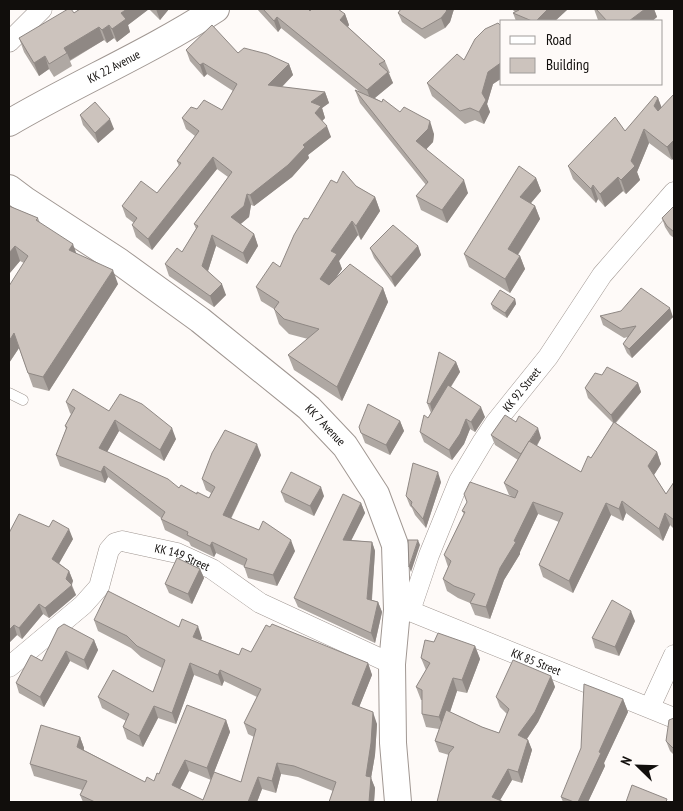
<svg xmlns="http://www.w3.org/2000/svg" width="683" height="811" font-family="'PT Sans Narrow',sans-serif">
  <rect width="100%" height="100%" fill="#fefaf8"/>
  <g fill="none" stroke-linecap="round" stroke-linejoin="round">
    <g stroke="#a09792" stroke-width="11">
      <polyline id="service" points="9,393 23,400"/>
    </g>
    <g stroke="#a09792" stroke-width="21">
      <g id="minor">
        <polyline points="9,42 42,9"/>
        <path id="s1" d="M397 610 410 611 674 718"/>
        <path id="s2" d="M410 611 429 555 459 481 483 441 495 423 548 357 602 275 674 192"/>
        <path id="s3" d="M9 667 83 605 99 587 109 550 115 543 122 541 177 553 212 569 260 603 392 664"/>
        <polyline points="650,707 674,655"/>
      </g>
    </g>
    <g stroke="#a09792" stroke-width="28">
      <g id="tertiary">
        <path id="s4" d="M9 123C77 83 150 52 216 9"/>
        <path id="s5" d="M9 188 25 200 120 262 200 320 309 408 345 446 376 494 395 545 397 610 392 664 393 743 398 802"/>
      </g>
    </g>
    <use href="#service" stroke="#fff" stroke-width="10"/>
    <use href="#minor" stroke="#fff" stroke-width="20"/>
    <use href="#tertiary" stroke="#fff" stroke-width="26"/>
  </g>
  <g fill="#afa8a3" fill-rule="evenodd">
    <polygon points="80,9 169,9 160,20 149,9 128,25 130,32 117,42 114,38 107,43 104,40 70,61 72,66 54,77 49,69 39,76 24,52 19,38 74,13"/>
    <polygon points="257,9 308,9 310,11 345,14 349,25 348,27 385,61 390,73 389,73 393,83 375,98 400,112 434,134 433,142 426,149 468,193 447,223 421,210 416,196 426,185 360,103 355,90 360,92 281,28 278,32"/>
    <polygon points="401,9 454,9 450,22 445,28 425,39 402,22 398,13"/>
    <polygon points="512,9 568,9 555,21 516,21 513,13 515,12"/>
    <polygon points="594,9 654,9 657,17 652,21 600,21 598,20"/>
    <polygon points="502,27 502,78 493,84 487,104 490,112 484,124 475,120 465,124 432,96 427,83 464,60"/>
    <polygon points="186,50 238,53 289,64 293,75 282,87 325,92 329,103 322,108 325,118 322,121 331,137 308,155 309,158 292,177 254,206 251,205 249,217 240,224 254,234 258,246 247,264 216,246 208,271 226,295 214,307 169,276 165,264 182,252 196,229 194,224 228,177 217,169 152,250 136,237 132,225 134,223 126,217 122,206 157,193 179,166 177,161 195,136 186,129 182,118 197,109 222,110 233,91 207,74 204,77 190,61"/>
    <polygon points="658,98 661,107 672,160 649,143 637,172 640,180 626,194 623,191 605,207 598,199 596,203 573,179 568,166 625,131"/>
    <polygon points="80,115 114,129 98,143 83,125"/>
    <polygon points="536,178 541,191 531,203 535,206 540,219 518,255 520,256 525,269 510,293 469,267 464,254"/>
    <polygon points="356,186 375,197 380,211 361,240 358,235 339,261 342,269 335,278 383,288 388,302 342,401 294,370 288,355 308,339 289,334 279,324 274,309 261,301 256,287 280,267 308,219"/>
    <polygon points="9,206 38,218 40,223 76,253 118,284 49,391 33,387 19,348 9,363 24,263 20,261 9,274"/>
    <polygon points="674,206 674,238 670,235 665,227 662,218"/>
    <polygon points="418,246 421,255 395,287 374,258 370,248"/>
    <polygon points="515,299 516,304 507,318 493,309 491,304"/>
    <polygon points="600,316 673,317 632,358 627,353 623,344 628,337 624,338 603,325"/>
    <polygon points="456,362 460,372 451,387 485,417 475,432 470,429 464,444 452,460 424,442 420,432 431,413 427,403"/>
    <polygon points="602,375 638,383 641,392 616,423 657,452 661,464 654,475 666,494 674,482 674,529 670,525 663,541 626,513 623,521 611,515 573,593 543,577 539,565 559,522 538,514 520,552 520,554 504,580 490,619 475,615 470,603 458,598 447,591 443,579 448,567 444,555 464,514 462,511 511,496 509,495 504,483 518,460 495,445 491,435 541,438 537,446 581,472 591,458 613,423 588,398 585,388"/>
    <polygon points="66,402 109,411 176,439 164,461 119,431 107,452 179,488 209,498 211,493 206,490 202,479 261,455 231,519 295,551 277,586 248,578 244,566 216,553 214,557 191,546 189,542 165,530 161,519 161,518 108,477 105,483 60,466 56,455 66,429 65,426 71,414 70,413"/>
    <polygon points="400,421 404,431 390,455 365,443 359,427"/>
    <polygon points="441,482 426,528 415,515 412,508 410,506 406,496"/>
    <polygon points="281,492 324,496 314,516 285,502"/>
    <polygon points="361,503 365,513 351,540 372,542 375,551 372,600 378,602 382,612 375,643 298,607 294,598"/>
    <polygon points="9,533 73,539 59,563 69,571 73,581 72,585 76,595 49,618 43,614 22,639 17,635 9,643"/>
    <polygon points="200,569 204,578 192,604 169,593 165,584"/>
    <path d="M94 620 202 638 201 640 239 655 251 652 270 627 368 663 372 675 359 707 377 724 375 755 371 778 375 788 374 802H329L333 791 298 777 281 774 276 793 262 789 257 802H83L80 795 82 790 34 776 30 764 80 737 84 748V750L145 782 154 781 159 774 226 720 230 732 214 772 241 782 254 737 248 734 244 723 257 697 224 681 222 686 194 675 176 724 158 718 143 747 127 739 123 727 126 721 102 708 98 697 153 692 162 668 141 657 131 648 98 631ZM189 771 211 780 203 800 180 789Z"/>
    <polygon points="635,621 619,656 595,648 592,638"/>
    <polygon points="94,640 98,650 88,670 70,661 44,707 19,693 16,683 42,661"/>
    <polygon points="434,642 475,646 480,659 467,693 457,691 450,712 482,727 499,733 507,714 500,707 496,697 551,676 555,687 538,722 527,739 528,740 532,750 522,783 512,780 500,800 437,802 449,755 439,752 435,741 439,729 426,727 422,714 422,700 421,700 416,687 426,670 421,658"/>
    <polygon points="623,699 628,712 604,763 605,766 588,802 563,802 561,797"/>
    <polygon points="674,718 674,755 670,751 666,741"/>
  </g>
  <g fill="#8f8884">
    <polygon points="127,9 149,9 128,25 130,32 117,42 112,29 121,13"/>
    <polygon points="156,9 169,9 160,20"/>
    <polygon points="447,9 454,9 450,22 445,28 441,18"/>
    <polygon points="548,9 568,9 555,21 536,21"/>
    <polygon points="645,9 654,9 657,17 652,21 629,21"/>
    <polygon points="345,14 349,25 344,32 340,20"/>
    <polygon points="277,17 281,28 278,32 274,21"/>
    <polygon points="109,25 114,38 107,43 102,30"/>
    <polygon points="99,27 104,40 70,60 67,53 64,48"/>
    <polygon points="45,56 49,69 39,76 34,63"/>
    <polygon points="502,58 502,78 493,84 487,104 490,112 484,124 479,112 482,93 488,72"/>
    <polygon points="203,63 207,74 204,77 200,65"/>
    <polygon points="289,64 293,75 272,97 268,85"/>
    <polygon points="388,72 393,83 371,101 367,90"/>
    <polygon points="325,92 329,103 322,108 325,118 319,124 311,102"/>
    <polygon points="658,98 663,111 659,120 654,106"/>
    <polygon points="110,119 114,129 98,143 95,133"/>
    <polygon points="430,121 434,134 433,142 421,155 416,141"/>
    <polygon points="327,126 331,137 308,155 309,158 292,177 254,206 250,195 303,145"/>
    <polygon points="644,129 649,143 637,172 640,180 626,194 621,180 631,161"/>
    <polygon points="674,140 674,158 672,160 667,147"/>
    <polygon points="213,157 217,169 152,250 148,239"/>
    <polygon points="618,177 623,191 605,207 600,194"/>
    <polygon points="536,178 541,191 525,210 520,197"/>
    <polygon points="464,180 468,193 447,223 442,210"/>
    <polygon points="593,185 598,199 596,203 591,189"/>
    <polygon points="247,194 251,205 249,217 235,229 231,217"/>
    <polygon points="375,197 380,211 361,240 356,226"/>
    <polygon points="535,206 540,219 513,262 508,249"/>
    <polygon points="352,221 358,235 339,261 342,269 326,293 320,279 331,251"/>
    <polygon points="254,234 258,246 247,264 243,253"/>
    <polygon points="212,235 216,246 206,277 202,266"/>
    <polygon points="73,244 78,258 69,250"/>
    <polygon points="15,246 20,261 9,274 9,253"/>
    <polygon points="418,246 421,255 395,287 391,277"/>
    <polygon points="520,256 525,269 510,293 505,279"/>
    <polygon points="113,270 118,284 49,391 43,377"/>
    <polygon points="222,284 226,295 214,307 210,296"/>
    <polygon points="383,288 388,302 342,401 337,387"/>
    <polygon points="515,299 516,304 507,318 505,313"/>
    <polygon points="670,308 673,317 632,358 629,349"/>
    <polygon points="14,333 19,348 9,363 9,341"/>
    <polygon points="456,362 460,372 433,414 430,404"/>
    <polygon points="638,383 641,392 614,424 611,415"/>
    <polygon points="481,407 485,417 475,432 471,422"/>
    <polygon points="466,419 470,429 464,444 452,460 449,450"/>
    <polygon points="115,420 119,431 103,459 99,448"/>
    <polygon points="400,421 404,431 390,455 386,445"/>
    <polygon points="172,428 176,439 164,461 160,450"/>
    <polygon points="538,428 541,438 525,464 522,454"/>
    <polygon points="257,444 261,455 227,526 223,515"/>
    <polygon points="657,452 661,464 652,478 648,466"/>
    <polygon points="104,466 108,477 105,483 101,472"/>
    <polygon points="438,472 441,482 426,528 423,519"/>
    <polygon points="321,487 324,496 314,516 310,506"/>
    <polygon points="622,501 626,513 623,521 619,509"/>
    <polygon points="533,502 538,514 520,552 520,554 504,580 490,619 486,607 500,568 514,541"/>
    <polygon points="361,503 365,513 347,549 343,540"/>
    <polygon points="606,503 611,515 573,593 569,581"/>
    <polygon points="665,513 670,525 663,541 659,529"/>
    <polygon points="69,529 73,539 56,569 52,559"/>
    <polygon points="291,540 295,551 277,586 273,575"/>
    <polygon points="418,540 420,545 411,572 409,567"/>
    <polygon points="212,542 216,553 214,557 210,546"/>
    <polygon points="372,542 375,551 371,609 367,599"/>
    <polygon points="200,569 204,578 192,604 188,594"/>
    <polygon points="69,571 73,581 71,585 76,595 49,618 45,608 66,579"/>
    <polygon points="378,602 382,612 375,643 371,633"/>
    <polygon points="39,604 43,614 22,639 19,628"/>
    <polygon points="631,611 635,621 619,656 615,647"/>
    <polygon points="14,625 17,635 9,643 9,630"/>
    <polygon points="198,626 202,638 197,648 193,637"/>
    <polygon points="94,640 98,650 88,670 84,660"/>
    <polygon points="475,646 480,659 467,693 462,680"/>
    <polygon points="66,651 70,661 44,707 40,697"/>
    <polygon points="190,663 194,675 176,724 172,713"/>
    <polygon points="368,663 372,675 356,715 352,704"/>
    <polygon points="220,670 224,681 222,686 218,675"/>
    <polygon points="551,676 555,687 538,722 522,746 518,735"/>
    <polygon points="453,678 457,691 444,730 439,717"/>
    <polygon points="623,699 628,712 604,763 605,766 588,802 578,802 599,752"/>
    <polygon points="154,706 158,718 143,747 139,736"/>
    <polygon points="373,712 377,724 375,755 371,778 375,788 374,802 369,802 366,776"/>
    <polygon points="226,720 230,732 211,780 207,768"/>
    <polygon points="80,737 84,748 82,758 77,747"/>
    <polygon points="528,740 532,750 522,783 518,772"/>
    <polygon points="185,760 189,771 176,797 172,785"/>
    <polygon points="277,763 281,774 276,793 272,781"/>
    <polygon points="508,769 512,780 499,802 492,797"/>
    <polygon points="258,777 262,789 257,802 248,802"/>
  </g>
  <g fill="#ccc3bd" stroke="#8f8884">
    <polygon points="68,9 71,9 74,13 80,9 127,9 121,13 126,19 112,29 109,25 102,30 99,27 64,48 67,53 49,64 45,56 34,63 19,38"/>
    <polygon points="263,9 308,9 310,11 312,9 338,9 345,14 340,20 385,61 379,64 388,72 367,90 277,17 274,21"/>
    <polygon points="401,9 447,9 446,12 441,18 422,29 398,13"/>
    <polygon points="518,9 548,9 536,21 532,21 513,13 519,10"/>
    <polygon points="596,9 645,9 629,21 607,21"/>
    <polygon points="498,23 502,27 502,58 501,59 502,62 488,72 482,93 486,100 479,112 470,108 460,111 427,83 457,54 464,60 475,39 485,29"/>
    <polygon points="212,25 238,53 244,48 267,54 289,64 268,85 325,92 311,102 321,106 315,113 327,126 303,145 305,147 288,165 250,195 247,194 244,206 231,217 254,234 243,253 212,235 202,266 222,284 210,296 165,264 177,248 182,252 198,226 194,224 232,172 213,157 148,239 132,225 137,218 122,206 141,181 157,193 181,163 177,161 199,131 182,118 191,107 197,109 204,100 222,110 237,84 203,63 200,65 186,50"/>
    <polygon points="355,90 382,102 383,99 400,112 404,107 430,121 428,129 416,141 464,180 442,210 416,196 428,182"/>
    <polygon points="674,94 674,140 667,147 644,129 631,161 635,166 621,180 618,177 600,194 593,185 591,189 568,166 615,117 625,131 655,96 658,98 654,106 658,111"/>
    <polygon points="95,102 110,119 95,133 80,115"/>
    <polygon points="519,166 536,178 520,197 535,206 508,249 520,256 505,279 464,254"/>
    <polygon points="343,171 356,186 375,197 356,226 352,221 331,251 337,254 320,279 329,285 350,264 383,288 337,387 288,355 319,329 284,319 274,309 279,302 256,287 273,262 280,267 294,235 304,218 308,219 331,180 337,183"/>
    <polygon points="9,206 38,218 36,220 73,244 69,250 113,270 43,377 28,373 14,333 9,341 9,286 28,256 15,246 9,253"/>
    <polygon points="674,206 674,232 667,226 662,218"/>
    <polygon points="393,225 418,246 391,277 370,248"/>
    <polygon points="641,288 670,308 629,349 623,344 636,326 621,329 600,316 621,311"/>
    <polygon points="500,290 515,299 505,313 491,304"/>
    <polygon points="439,352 456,362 430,404 427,403"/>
    <polygon points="607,367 638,383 611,415 585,388 595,373 602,375"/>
    <polygon points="448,385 481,407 471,422 466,419 460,434 449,450 420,432 424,415 428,418"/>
    <polygon points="73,389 109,411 120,394 142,404 172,428 160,450 115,420 99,448 168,479 179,488 181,485 197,494 197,492 209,498 215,487 202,479 212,453 225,430 257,444 223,515 259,530 263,521 291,540 273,575 244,567 247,559 212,542 210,546 187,535 188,532 161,519 165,512 104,466 101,472 56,455 67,427 65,426 75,408 66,402"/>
    <polygon points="368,404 400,421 386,445 361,433 359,427"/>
    <polygon points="505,415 516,422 519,416 538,428 521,454 491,435"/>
    <polygon points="614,422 657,452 648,466 666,494 674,482 674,520 665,513 659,529 622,501 619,509 606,503 569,581 539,565 563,513 533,502 514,541 516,542 500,568 486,607 470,603 475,594 454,586 443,579 451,561 444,555 465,512 462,511 467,502 464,494 470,482 515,498 518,491 504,483 529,441 581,472 588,456 591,458"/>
    <polygon points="413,463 438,472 423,519 411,505 412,502 406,496"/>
    <polygon points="291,472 321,487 310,506 281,492"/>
    <polygon points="343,494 361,503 343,540 372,542 367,599 378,602 371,633 294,598"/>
    <polygon points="19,514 49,527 53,520 69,529 52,559 69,571 66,579 72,585 45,608 39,604 19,628 14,625 9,630 9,533"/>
    <polygon points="408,540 418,540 409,567"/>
    <polygon points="177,558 200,569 188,594 165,584"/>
    <polygon points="108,591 179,627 182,619 198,626 193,637 239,655 242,648 251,652 266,625 270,627 272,624 368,663 352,704 373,712 371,743 366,776 371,777 369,802 329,802 336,782 294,766 277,763 272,781 258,777 248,802 95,802 80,795 87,781 30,764 41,725 80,737 77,747 145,782 147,777 154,781 157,773 159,774 187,705 226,720 207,768 185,760 172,785 203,800 214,772 241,782 256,729 244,723 261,689 220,670 218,675 190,663 172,713 154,706 139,736 123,727 129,714 98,697 113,670 153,692 165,660 137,646 127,636 94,620"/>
    <polygon points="612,600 631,611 615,647 592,638"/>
    <polygon points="64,624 94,640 84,660 66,651 40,697 16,683 31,655 42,661 58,628"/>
    <polygon points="438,633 475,646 462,680 453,678 439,717 422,714 422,690 416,687 430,663 421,658 425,640 434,642"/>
    <polygon points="513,660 551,676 535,712 518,735 528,740 518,772 508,769 492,797 504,802 437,802 449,753 454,747 435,741 446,710 482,727 499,733 509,709 496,697"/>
    <polygon points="584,684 623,699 599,752 601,753 578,802 574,802 561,797 581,748"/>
    <polygon points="674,718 674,749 666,741 669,720"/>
    <polygon points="632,785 667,799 666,802 626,802"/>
  </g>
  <g text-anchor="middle" stroke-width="4.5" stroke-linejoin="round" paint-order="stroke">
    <g font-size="12" fill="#110e0c" stroke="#fefaf8">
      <text dy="4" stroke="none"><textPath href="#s4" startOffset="119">KK 22 Avenue</textPath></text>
      <text dy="4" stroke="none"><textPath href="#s2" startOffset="250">KK 92 Street</textPath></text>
      <text dy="4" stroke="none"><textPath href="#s5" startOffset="396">KK 7 Avenue</textPath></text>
      <text dy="4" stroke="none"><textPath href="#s3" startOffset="238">KK 149 Street</textPath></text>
      <text dy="4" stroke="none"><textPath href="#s1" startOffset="149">KK 85 Street</textPath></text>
    </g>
  </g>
  <rect width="683" height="811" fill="none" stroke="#110e0c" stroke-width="20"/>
  <rect x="500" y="20" width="162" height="65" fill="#fefaf8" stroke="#9f9c9a"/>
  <rect x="510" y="36" width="25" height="8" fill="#ffffff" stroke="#9f9c9a"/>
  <text x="546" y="45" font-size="15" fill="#110e0c">Road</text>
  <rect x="510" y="58" width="25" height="15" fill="#ccc3bd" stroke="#9f9c9a"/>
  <text x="546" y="70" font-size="15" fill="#110e0c">Building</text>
  <g transform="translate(638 766) rotate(293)" stroke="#fefaf8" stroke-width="4" paint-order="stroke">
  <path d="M0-4L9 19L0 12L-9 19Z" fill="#110e0c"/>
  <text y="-8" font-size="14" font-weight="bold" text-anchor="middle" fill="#110e0c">N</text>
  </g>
</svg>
